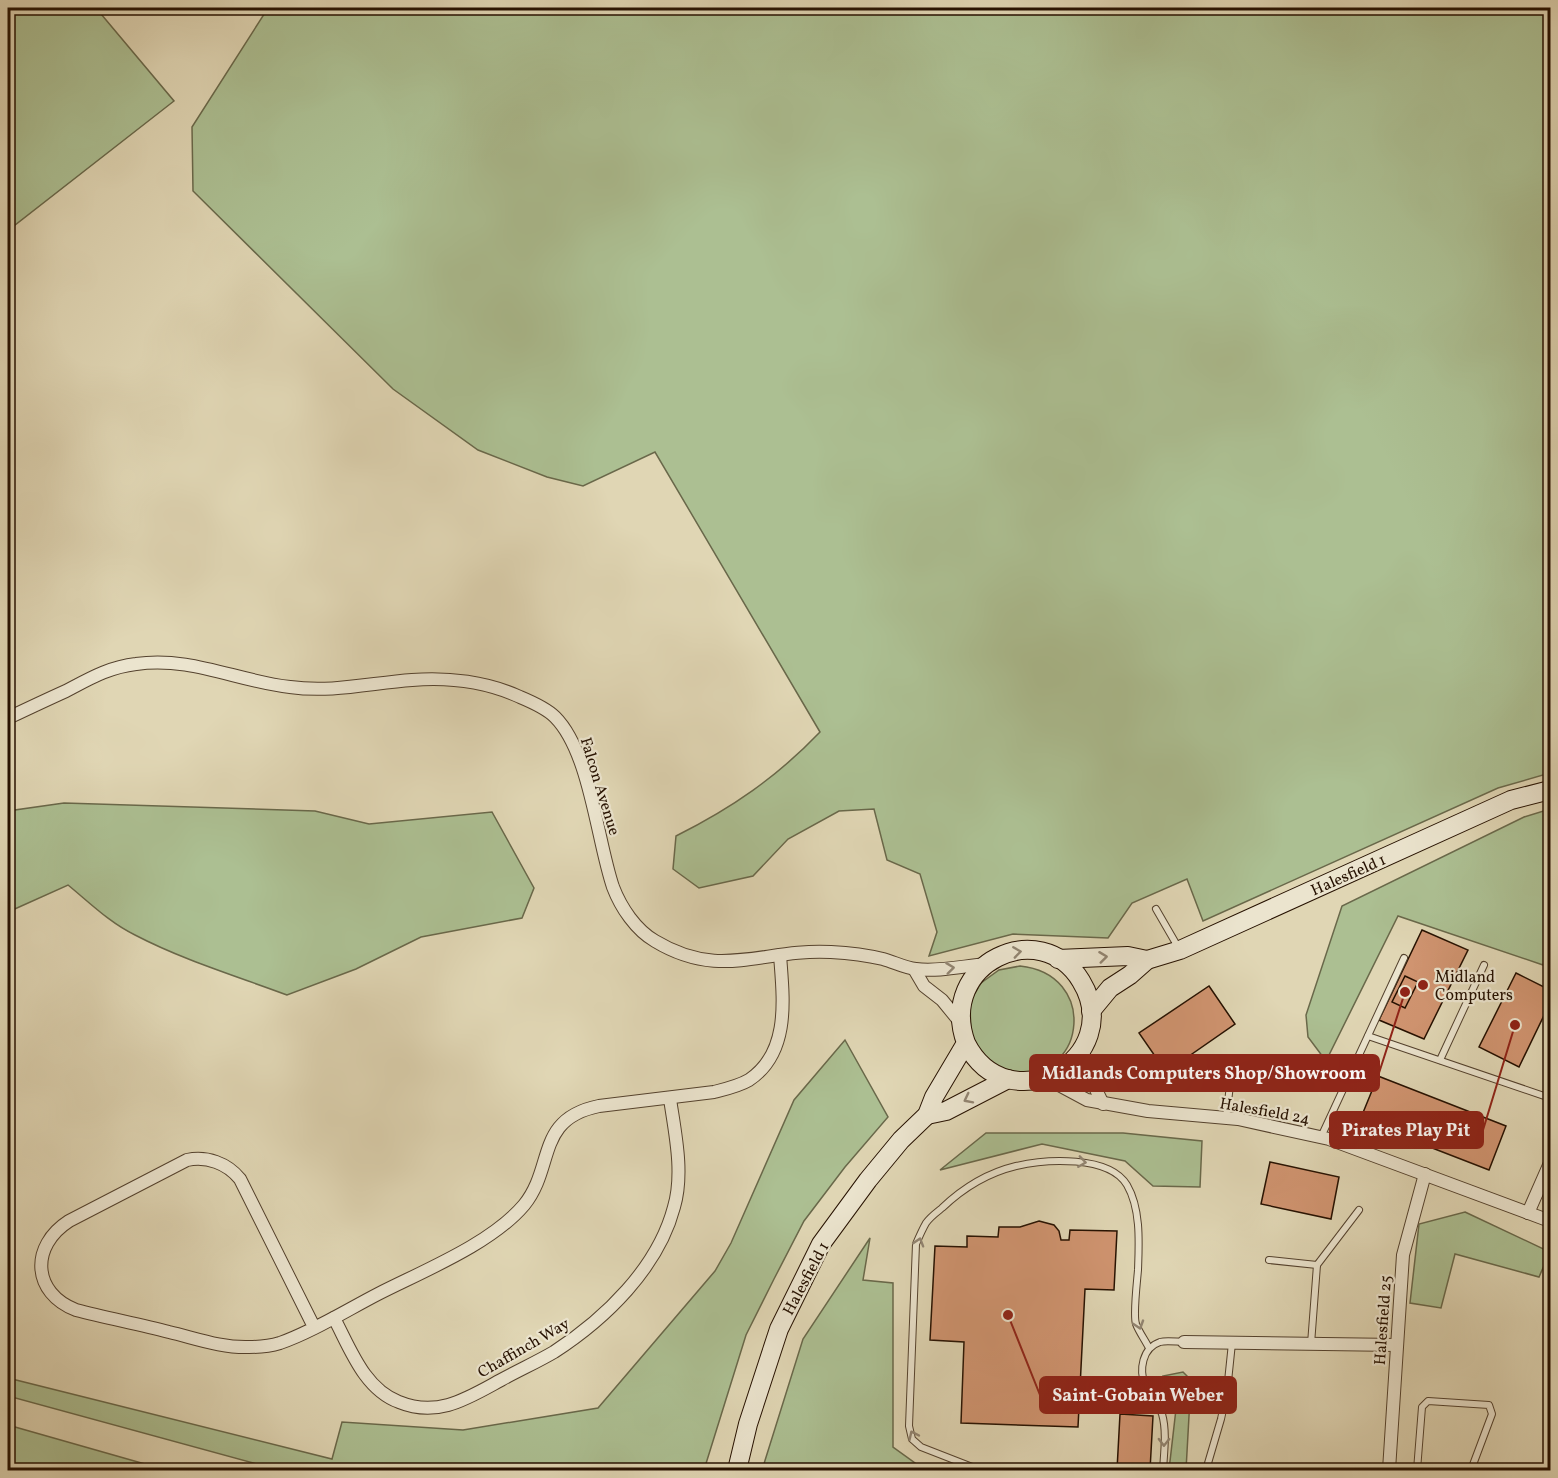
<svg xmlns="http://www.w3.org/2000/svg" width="1558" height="1478" font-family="Vollkorn,serif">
  <rect width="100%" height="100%" fill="#e0d6b4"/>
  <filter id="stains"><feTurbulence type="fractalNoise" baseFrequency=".00333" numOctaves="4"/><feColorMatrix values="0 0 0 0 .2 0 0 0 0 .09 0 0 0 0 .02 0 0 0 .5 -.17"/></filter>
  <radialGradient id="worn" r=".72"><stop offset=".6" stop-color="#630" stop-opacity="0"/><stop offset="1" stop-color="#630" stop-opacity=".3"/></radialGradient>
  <g fill="#acbf92" stroke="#69684a" stroke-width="1.5">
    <polygon points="8,8 96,8 174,101 15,225 8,220"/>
    <path d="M268 8H1550V773L1498 788 1203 921 1187 879 1132 903 1108 938 1013 934 929 956 937 932 920 874 887 860 874 809 839 811 788 839 753 876 699 888 673 869 676 836C732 808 777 777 820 732L655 452 583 486 547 477 478 450 393 389 193 191 192 127Z"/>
    <path d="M64 803 315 811 369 824 492 812 534 888 522 918 421 937 356 969 287 995C236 976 183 960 135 935 110 923 90 903 68 885L8 912V811Z"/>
    <polygon points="1550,809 1550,946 1543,965 1398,916 1326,1061 1308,1037 1306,1015 1342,906 1524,817"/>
    <path d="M1020 966C1098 974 1086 1078 1019 1072 1014 1072 1006 1073 1001 1071 993 1068 978 1049 971 1042L970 1001 981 983 999 970Z"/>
    <polygon points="845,1040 888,1117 845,1167 804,1221 774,1279 746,1335 704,1470 279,1470 8,1396 8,1378 332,1459 342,1422 463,1430 598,1408 715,1271 731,1243 794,1100"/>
    <polygon points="986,1133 1123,1133 1202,1141 1200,1187 1153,1186 1125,1161 1042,1144 940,1170"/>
    <polygon points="1465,1212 1550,1252 1539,1277 1455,1254 1441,1308 1410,1303 1419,1224"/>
    <polygon points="870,1238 863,1280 893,1283 893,1447 918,1465 931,1470 762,1470 803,1339"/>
    <polygon points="1183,1372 1191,1380 1186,1470 1169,1470 1176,1409 1163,1376"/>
    <polygon points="8,1425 166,1470 8,1470"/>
  </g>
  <g fill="#d09470" stroke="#261101" stroke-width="1.5">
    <polygon points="1422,930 1468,950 1424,1039 1379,1020"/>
    <polygon points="1516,973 1550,990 1550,1003 1519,1067 1479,1047"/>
    <polygon points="1405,976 1418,982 1405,1008 1392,1002"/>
    <polygon points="1209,986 1235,1024 1166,1072 1139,1033"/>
    <polygon points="1378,1076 1506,1126 1489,1170 1360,1120"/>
    <polygon points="1270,1162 1339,1177 1331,1219 1261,1204"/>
    <polygon points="1039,1221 1054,1225 1059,1231 1061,1240 1069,1240 1070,1230 1117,1231 1114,1290 1085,1289 1078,1427 961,1423 964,1342 930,1340 935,1246 967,1247 967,1236 998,1237 999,1227 1020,1227"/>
    <polygon points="1120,1414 1153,1416 1150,1470 1117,1470"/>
  </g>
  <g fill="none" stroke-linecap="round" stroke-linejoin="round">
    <g stroke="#54422e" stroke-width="8">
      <g id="lane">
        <polyline points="1156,909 1178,947"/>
        <polyline points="1368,1036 1550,1098"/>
        <polyline points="1440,1060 1484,965"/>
        <polyline points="1226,1118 1233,1061"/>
        <polyline points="1321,1137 1404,958"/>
        <polyline points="1269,1260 1317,1265"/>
        <polyline points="1311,1344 1317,1265 1359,1210"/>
        <path d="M980 1470 921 1447 912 1439 909 1426 916 1244C919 1237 922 1230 926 1223 930 1217 937 1212 942 1208 964 1187 987 1173 1016 1166 1046 1159 1109 1155 1127 1185 1141 1209 1139 1243 1138 1270 1137 1282 1133 1315 1136 1324 1139 1332 1145 1340 1149 1348"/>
        <path d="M1163 1470C1164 1453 1167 1431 1162 1414 1158 1404 1149 1396 1145 1385 1139 1370 1142 1348 1160 1342 1167 1340 1177 1342 1184 1342"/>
        <polyline points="1206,1470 1221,1419 1227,1391 1232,1343"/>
        <polyline points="1417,1470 1422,1407 1428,1401 1489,1405 1492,1414 1471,1470"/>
      </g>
    </g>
    <g stroke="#54422e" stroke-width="14">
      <g id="street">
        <path d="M8 718C27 709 46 700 66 691 89 679 109 667 136 664 190 656 237 681 290 687 331 693 371 683 412 680 448 677 487 682 520 697 532 702 546 708 555 717 590 752 597 840 613 887 621 908 636 930 655 941 721 981 764 948 831 952 849 953 866 955 883 959 894 962 905 968 916 969 939 972 963 966 986 964"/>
        <polyline points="914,969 924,986 942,1000 960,1022"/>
        <polyline points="1082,1048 1088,1073 1103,1104"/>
        <polyline points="1046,1078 1087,1100 1148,1111 1238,1119 1329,1139 1550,1221"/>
        <polyline points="1528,1213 1550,1163"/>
        <path d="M334 1318C350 1348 364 1389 399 1402 438 1418 468 1398 501 1380 519 1370 537 1362 554 1352 605 1319 658 1268 674 1207 684 1173 675 1133 670 1099"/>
        <path d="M314 1327 240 1179C227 1163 207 1156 187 1160L69 1221C30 1246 32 1293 76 1310 107 1318 138 1324 169 1332 195 1338 221 1348 249 1347 259 1347 270 1346 280 1343 312 1332 347 1310 378 1294 423 1271 491 1244 524 1205 555 1167 535 1119 599 1106L714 1092C726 1089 739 1086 749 1080 791 1052 783 997 780 955"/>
        <polyline points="1184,1342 1397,1345"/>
        <polyline points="1389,1470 1403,1255 1425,1174"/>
      </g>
    </g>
    <g stroke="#261101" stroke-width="20">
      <g id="secondary">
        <polyline points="1058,959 1128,956 1147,960"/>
        <polyline points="1091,1011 1110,988 1130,975 1147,960 1180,950 1511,800 1550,790"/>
        <polyline points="927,1115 946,1111 1008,1079"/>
        <path d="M737 1470 748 1424 779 1329 821 1244 868 1180 901 1140 927 1115 934 1097 966 1043C937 963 1041 915 1081 981 1128 1058 1008 1126 966 1043"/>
      </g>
    </g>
    <use href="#lane" stroke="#ebe4ce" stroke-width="6"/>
    <use href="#street" stroke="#ebe4ce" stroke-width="12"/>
    <use href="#secondary" stroke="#ebe4ce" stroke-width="18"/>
  </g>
  <defs><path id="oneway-chevron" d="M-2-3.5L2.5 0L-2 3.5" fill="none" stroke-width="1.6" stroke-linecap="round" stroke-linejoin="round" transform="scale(1.5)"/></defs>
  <g stroke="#928572">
    <use href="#oneway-chevron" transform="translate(1017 952) rotate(-8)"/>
    <use href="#oneway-chevron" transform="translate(1103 957) rotate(-7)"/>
    <use href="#oneway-chevron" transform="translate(950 968) rotate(-7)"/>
    <use href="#oneway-chevron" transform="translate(968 1099) rotate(153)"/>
    <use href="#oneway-chevron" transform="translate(1082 1162) rotate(8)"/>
    <use href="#oneway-chevron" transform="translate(919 1242) rotate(-73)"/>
    <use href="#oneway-chevron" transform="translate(1139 1325) rotate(72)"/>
    <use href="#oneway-chevron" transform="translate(913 1435) rotate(-115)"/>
    <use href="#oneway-chevron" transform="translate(1164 1442) rotate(91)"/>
  </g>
  <circle fill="#8f2418" stroke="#ebe4ce" stroke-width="2" cx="1423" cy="985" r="6"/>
  <g text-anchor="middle" stroke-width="4.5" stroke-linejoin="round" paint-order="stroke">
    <g font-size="16" fill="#261101" stroke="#ebe4ce">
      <text transform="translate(601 786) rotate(73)" y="6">Falcon Avenue</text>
      <text transform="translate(1348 874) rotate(-24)" y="6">Halesfield 1</text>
      <text transform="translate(1265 1110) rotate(10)" y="6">Halesfield 24</text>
      <text transform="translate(805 1278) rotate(-62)" y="6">Halesfield 1</text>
      <text transform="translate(1382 1320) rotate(-86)" y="6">Halesfield 25</text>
      <text transform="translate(523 1347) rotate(-30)" y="6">Chaffinch Way</text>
    </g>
    <g font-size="16" fill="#261101" stroke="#ebe4ce" text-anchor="start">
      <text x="1435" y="982">Midland<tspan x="1435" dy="18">Computers</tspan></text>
    </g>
  </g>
  <path fill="none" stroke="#8f2418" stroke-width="2" d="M1405 992L1379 1073M1515 1025L1483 1130M1008 1315L1040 1395"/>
  <g fill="#8f2418" stroke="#ebe4ce" stroke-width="2">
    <circle cx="1405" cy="992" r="6"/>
    <circle cx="1515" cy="1025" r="6"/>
    <circle cx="1008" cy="1315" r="6"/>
  </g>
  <g fill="#8f2418" stroke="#8f2418" stroke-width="2">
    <rect x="1030" y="1055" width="349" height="36" rx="6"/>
    <rect x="1330" y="1112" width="153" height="36" rx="6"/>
    <rect x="1040" y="1377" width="196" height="36" rx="6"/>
  </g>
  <g font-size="18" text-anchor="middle" font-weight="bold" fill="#fff">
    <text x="1204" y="1079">Midlands Computers Shop/Showroom</text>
    <text x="1406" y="1136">Pirates Play Pit</text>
    <text x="1138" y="1401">Saint-Gobain Weber</text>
  </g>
  <rect width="1558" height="1478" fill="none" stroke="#e0d6b4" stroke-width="30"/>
  <rect x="9" y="9" width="1540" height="1460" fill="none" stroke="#261101" stroke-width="3"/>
  <rect x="15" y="15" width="1528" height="1448" fill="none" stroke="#261101" stroke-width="1.5"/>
  <rect width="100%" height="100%" filter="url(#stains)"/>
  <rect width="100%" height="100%" fill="url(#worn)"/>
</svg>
